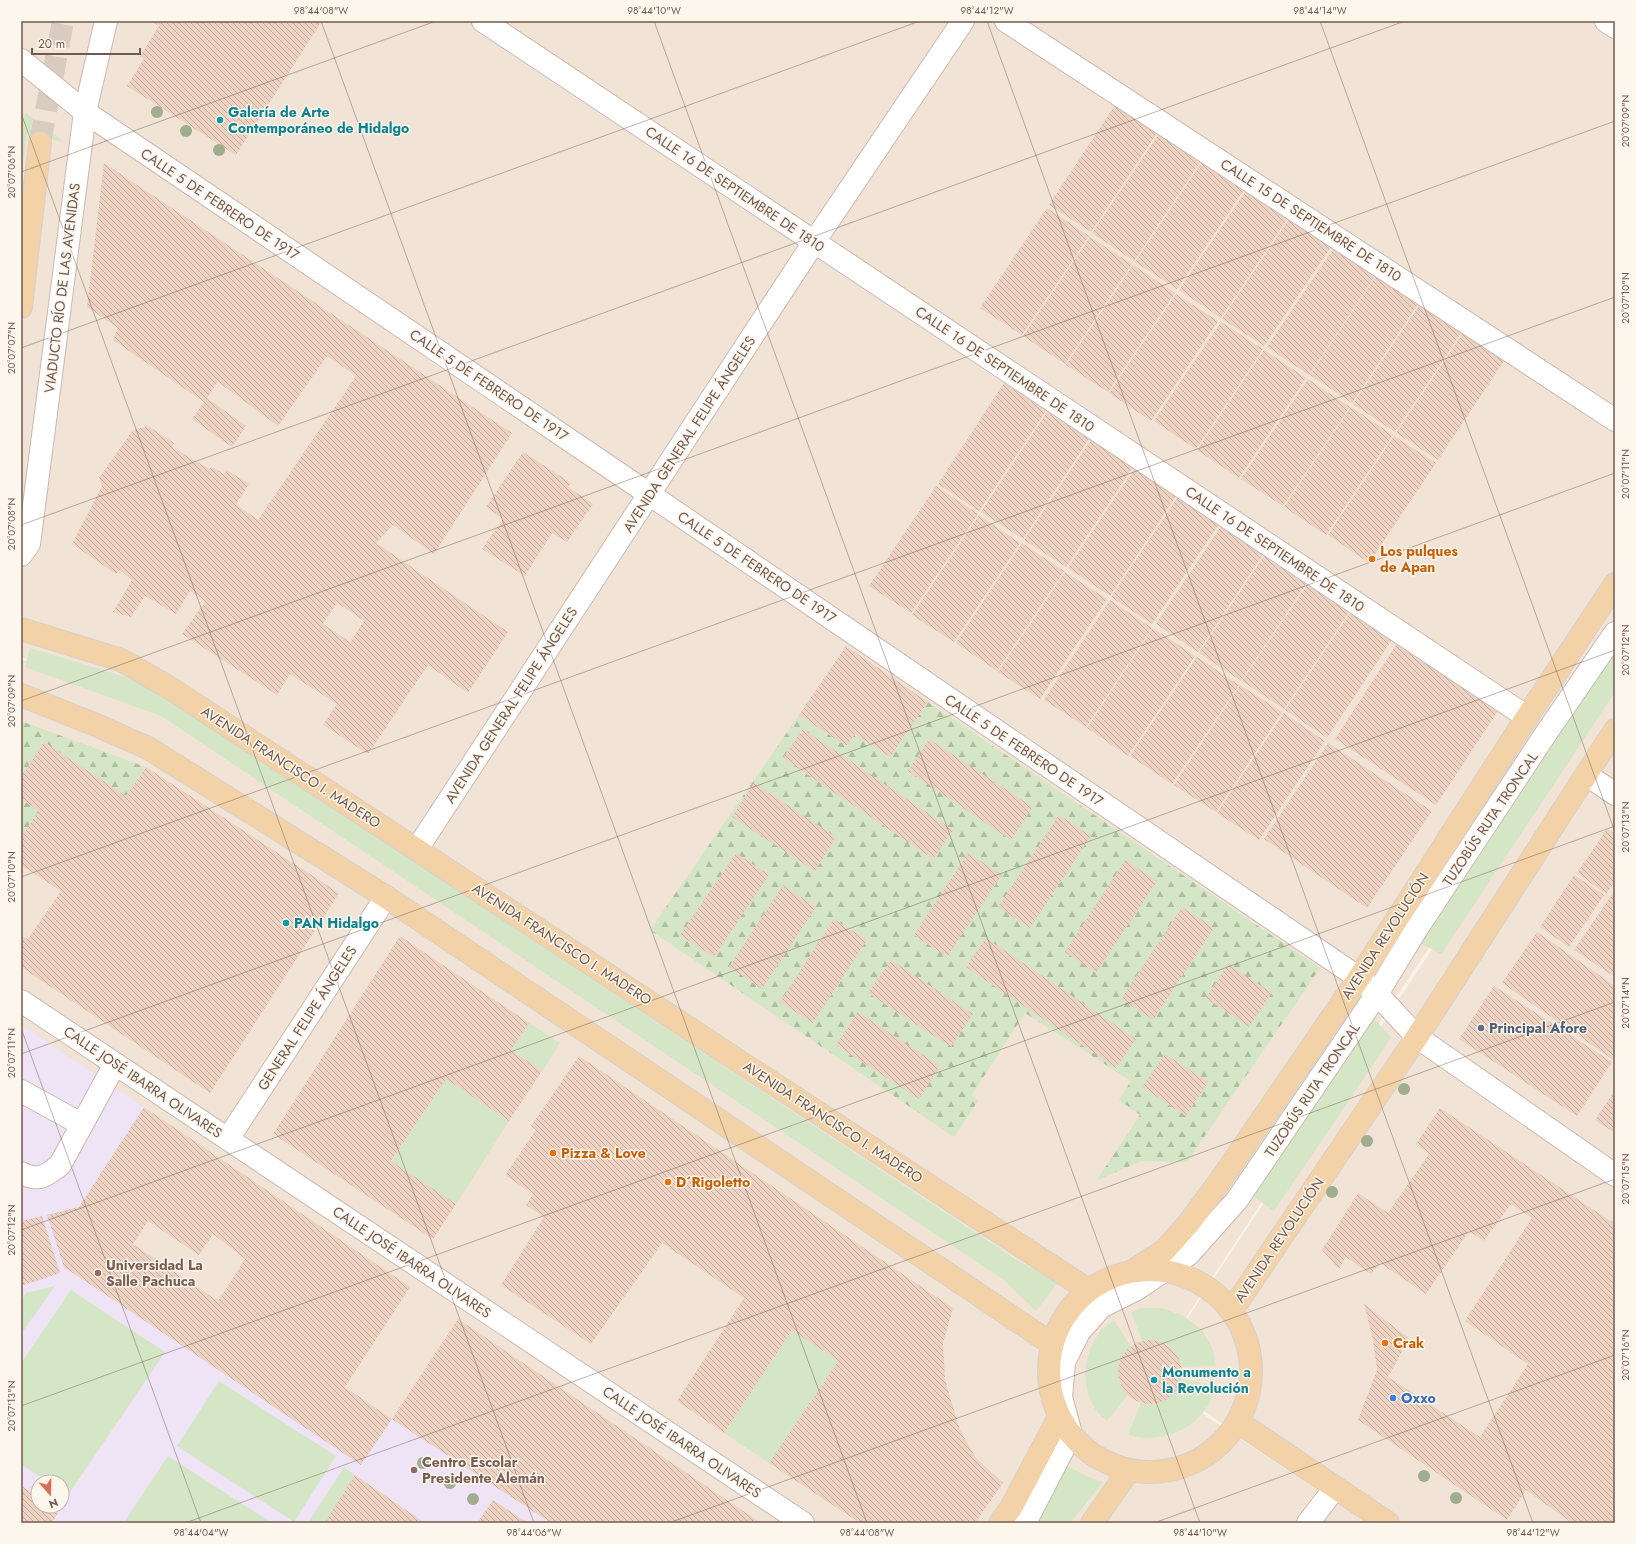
<svg xmlns="http://www.w3.org/2000/svg" width="1636" height="1544" font-family="Jost,sans-serif">
  <defs>
    <pattern id="forest-firs" width="22" height="20" patternUnits="userSpaceOnUse"><rect width="22" height="20" fill="#d5e6c6"/><path d="M5 1l3.5 6h-7zM16 11l3.5 6h-7z" fill="#b1bda3"/></pattern>
    <pattern id="building-back-hatch" width="6" height="6" patternUnits="userSpaceOnUse"><rect width="6" height="6" fill="#edd1c1"/><path d="M-1 5l2 2M0 0l6 6M5-1l2 2" fill="none" stroke="#c4ad9f"/></pattern>
  </defs>
  <rect width="100%" height="100%" fill="#faf2e7"/>
  <g fill="#f1e3d6" fill-rule="evenodd">
    <path d="M21 21H1615V669L1396 997 1149 1374 1101 1342 1209 1418 1367 1523H21V659L165 713 167 711 21 657ZM38 1482H62V1506H38Z"/>
    <polygon points="1615,673 1615,1523 1371,1523 1150,1375"/>
  </g>
  <path fill="#efe3f6" fill-rule="evenodd" d="M21 1025 144 1107 80 1208 392 1419 551 1523H21ZM38 1482H62V1506H38Z"/>
  <g fill="url(#forest-firs)">
    <polygon points="928,702 1320,968 1187,1162 1141,1161 1096,1181 1140,1115 1119,1100 1131,1081 1025,1013 972,1095 978,1101 954,1137 650,930 799,715 846,746 855,734 890,757"/>
    <polygon points="21,721 146,767 126,796 44,742 21,777"/>
    <polygon points="21,799 39,811 21,837"/>
  </g>
  <g fill="#d5e6c6">
    <polygon points="26,113 66,143 27,133 21,178 21,120"/>
    <polygon points="1615,646 1615,692 1441,954 1419,942"/>
    <polygon points="30,648 126,677 171,701 1020,1262 1058,1282 1036,1311 1004,1280 161,716 25,667"/>
    <polygon points="1372,1016 1391,1038 1274,1211 1251,1195"/>
    <polygon points="529,1023 560,1043 542,1071 511,1050"/>
    <polygon points="446,1079 509,1121 456,1204 391,1162"/>
    <polygon points="55,1286 21,1334 21,1300 26,1293"/>
    <polygon points="71,1290 165,1352 68,1495 62,1491 62,1482 48,1482 21,1464 21,1363"/>
    <path d="M1140 1308H1162L1184 1316 1202 1330 1213 1350 1216 1366 1182 1367C1178 1347 1162 1337 1142 1341L1131 1312Z"/>
    <path d="M1114 1320 1131 1347C1114 1358 1115 1382 1128 1395L1107 1421C1104 1418 1099 1414 1096 1410 1080 1386 1083 1354 1100 1332 1103 1327 1109 1324 1114 1320Z"/>
    <polygon points="792,1330 838,1361 769,1463 724,1433"/>
    <path d="M1182 1379 1215 1386C1210 1417 1180 1437 1150 1438 1143 1439 1135 1436 1128 1435L1141 1403C1164 1405 1173 1399 1182 1379Z"/>
    <polygon points="219,1381 336,1456 294,1522 177,1446"/>
    <polygon points="168,1456 272,1523 128,1523 125,1521"/>
    <polygon points="1067,1466 1088,1477 1103,1482 1070,1523 1030,1523"/>
    <polygon points="344,1467 355,1475 324,1523 308,1523"/>
  </g>
  <g fill="url(#building-back-hatch)" fill-rule="evenodd">
    <polygon points="151,21 322,21 236,155 127,86 144,59 140,56 159,26"/>
    <polygon points="1115,105 1157,133 1091,232 1049,205"/>
    <polygon points="1159,134 1201,161 1134,261 1092,233"/>
    <polygon points="1202,162 1244,190 1177,289 1135,262"/>
    <path d="M104 163 512 433 434 554 393 525 376 543 508 632 468 693 428 665 368 754 323 725 337 704 290 674 277 695 182 634 205 602 190 591 176 614 145 596 131 617 113 612 132 580 120 570 116 574 72 544 102 486 99 478 133 430 148 426 174 443 172 447 209 469 212 467 224 474 227 470 249 484 236 504 258 520 356 376 327 356 278 426 218 382 207 398 246 426 232 447 192 419 204 402 113 340 118 328 87 307ZM337 603 364 621 350 642 323 624Z"/>
    <polygon points="1246,191 1288,218 1221,318 1179,290"/>
    <polygon points="1047,208 1089,236 1022,335 980,308"/>
    <polygon points="1289,219 1331,247 1264,346 1222,319"/>
    <polygon points="1090,237 1132,264 1065,364 1023,336"/>
    <polygon points="1334,248 1376,275 1309,375 1267,347"/>
    <polygon points="1133,265 1175,293 1108,392 1066,365"/>
    <polygon points="1376,276 1418,304 1352,403 1310,375"/>
    <polygon points="1176,294 1218,321 1151,421 1109,393"/>
    <polygon points="1420,304 1462,332 1395,432 1353,404"/>
    <polygon points="1221,322 1263,349 1196,449 1154,421"/>
    <polygon points="1463,333 1504,361 1438,460 1396,433"/>
    <polygon points="1264,350 1306,378 1239,478 1197,450"/>
    <polygon points="1308,379 1350,407 1283,506 1241,479"/>
    <polygon points="1004,383 1046,411 979,511 938,484"/>
    <polygon points="1351,407 1393,435 1326,535 1284,507"/>
    <polygon points="1047,412 1089,439 1023,539 981,512"/>
    <polygon points="1394,436 1436,463 1369,563 1328,535"/>
    <polygon points="1091,440 1133,467 1066,567 1024,540"/>
    <polygon points="523,452 571,483 568,487 593,504 567,542 552,533 525,576 482,549 503,519 486,507"/>
    <polygon points="1135,468 1176,496 1110,596 1068,568"/>
    <polygon points="936,486 978,514 911,613 869,586"/>
    <polygon points="1178,497 1219,524 1152,624 1111,597"/>
    <polygon points="979,515 1020,543 954,642 912,615"/>
    <polygon points="1222,525 1264,553 1198,652 1156,624"/>
    <polygon points="1022,543 1064,571 997,671 956,643"/>
    <polygon points="1266,553 1308,581 1241,681 1199,653"/>
    <polygon points="1065,572 1107,599 1040,699 998,672"/>
    <polygon points="1309,582 1351,609 1284,709 1242,681"/>
    <polygon points="1110,600 1152,628 1086,727 1044,700"/>
    <polygon points="1352,610 1393,638 1327,738 1285,710"/>
    <polygon points="1153,628 1195,656 1128,756 1087,728"/>
    <polygon points="1398,642 1500,708 1436,805 1335,739"/>
    <polygon points="846,646 928,702 890,757 855,734 846,746 799,715"/>
    <polygon points="1197,657 1239,685 1172,784 1130,756"/>
    <polygon points="1240,685 1282,712 1216,812 1174,785"/>
    <polygon points="1284,713 1325,741 1259,840 1217,813"/>
    <polygon points="803,729 953,830 933,859 783,758"/>
    <polygon points="929,739 1033,807 1011,840 908,771"/>
    <polygon points="44,742 126,796 146,767 339,893 210,1093 21,967 21,936 28,939 61,891 21,865 21,837 39,811 21,799 21,777"/>
    <polygon points="1328,743 1432,811 1367,908 1264,839"/>
    <polygon points="754,783 836,837 815,871 732,817"/>
    <polygon points="1059,815 1091,836 1030,928 998,907"/>
    <polygon points="1607,829 1615,834 1615,881 1606,894 1577,873"/>
    <polygon points="736,853 769,875 714,957 680,935"/>
    <polygon points="968,853 1002,875 947,957 914,935"/>
    <polygon points="1125,860 1157,881 1096,973 1065,952"/>
    <polygon points="1574,875 1604,895 1569,947 1540,927"/>
    <polygon points="783,885 816,907 762,989 729,967"/>
    <polygon points="1615,890 1615,977 1574,950"/>
    <polygon points="1182,907 1214,928 1153,1020 1121,999"/>
    <polygon points="834,919 867,940 813,1023 780,1002"/>
    <polygon points="1537,932 1615,986 1615,1061 1502,983"/>
    <polygon points="400,936 529,1023 511,1050 542,1071 509,1121 446,1079 391,1161 456,1204 433,1239 273,1134"/>
    <polygon points="986,938 1136,1039 1116,1068 966,967"/>
    <polygon points="891,960 973,1014 951,1047 868,993"/>
    <polygon points="1228,964 1272,993 1249,1027 1206,998"/>
    <polygon points="1494,986 1612,1062 1577,1116 1459,1039"/>
    <polygon points="858,1012 940,1066 919,1099 836,1045"/>
    <polygon points="1165,1054 1208,1082 1186,1116 1142,1087"/>
    <polygon points="579,1056 953,1308 943,1343 945,1380 960,1430 976,1458 1003,1483 975,1523 860,1523 769,1463 838,1361 792,1330 724,1433 677,1401 744,1298 662,1243 591,1344 501,1285 544,1217 526,1205 533,1194 505,1175 536,1130 531,1126"/>
    <polygon points="1615,1090 1615,1133 1595,1120"/>
    <path d="M144 1107 410 1287 345 1387 392 1419 361 1465 64 1267 47 1215 79 1207ZM148 1221 199 1255 213 1234 245 1259 218 1301 133 1244Z"/>
    <polygon points="1440,1108 1615,1224 1615,1523 1572,1523 1526,1490 1507,1520 1358,1420 1377,1370 1373,1340 1364,1304 1409,1338 1388,1377 1480,1437 1528,1364 1465,1321 1532,1218 1511,1204 1484,1241 1469,1231 1426,1294 1380,1263 1371,1274 1346,1257 1339,1269 1322,1250 1358,1193 1388,1213 1429,1154 1416,1144"/>
    <polygon points="42,1216 60,1273 21,1286 21,1221"/>
    <polygon points="458,1319 553,1383 761,1523 551,1523 392,1419"/>
    <circle cx="1150" cy="1372" r="32"/>
    <polygon points="355,1475 425,1523 324,1523"/>
    <polygon points="21,1486 38,1496 38,1506 54,1506 60,1509 52,1523 21,1523"/>
    <polygon points="493,1500 528,1523 477,1523"/>
  </g>
  <g fill="none" stroke-linecap="round" stroke-linejoin="round">
    <polyline stroke="#d8ccc1" stroke-width="22" stroke-dasharray="22 11" stroke-linecap="butt" points="40,143 63,21"/>
    <g stroke="#cbb9ae" stroke-width="24">
      <g id="minor">
        <polyline points="483,21 1527,717"/>
        <polyline points="1006,21 1615,420"/>
        <polyline points="1606,21 1615,27"/>
        <polyline points="21,60 85,112 649,494 1359,978 1377,994 1417,1037 1615,1175"/>
        <polyline points="21,555 29,544 85,112 106,21"/>
        <polyline points="1587,775 1615,794"/>
        <polyline points="417,849 814,242 963,21"/>
        <polyline points="21,1001 803,1523"/>
        <polyline points="21,1091 81,1124"/>
        <polyline points="228,1139 386,897"/>
        <path d="M21 1173C39 1182 46 1176 60 1165L115 1064"/>
        <polyline points="1025,1523 1071,1434 1061,1397 1064,1362 1079,1332 1101,1307 1135,1290 1189,1254 1237,1200 1377,994 1416,930 1547,732 1615,633"/>
        <polyline points="1308,1523 1335,1488"/>
      </g>
    </g>
    <g stroke="#d7d1cd" stroke-width="24">
      <g id="major">
        <polyline points="21,307 40,143"/>
        <polyline points="21,629 121,660 170,688 1088,1290"/>
        <polyline points="21,695 96,725 148,748 386,897 1052,1344"/>
        <circle cx="1150" cy="1371" r="101"/>
        <polyline points="1134,1270 1165,1250 1189,1223 1220,1181 1359,978 1527,717 1615,584"/>
        <polyline points="1232,1310 1417,1037 1615,730"/>
        <polyline points="1238,1422 1388,1523"/>
        <polyline points="1000,1523 1011,1508 1059,1417"/>
        <polyline points="1092,1523 1129,1470"/>
      </g>
    </g>
    <use href="#minor" stroke="#fff" stroke-width="22"/>
    <use href="#major" stroke="#f2d2a6" stroke-width="22"/>
  </g>
  <g fill="#a0ae8f">
    <circle cx="157" cy="112" r="6"/>
    <circle cx="186" cy="131" r="6"/>
    <circle cx="219" cy="150" r="6"/>
    <circle cx="1404" cy="1089" r="6"/>
    <circle cx="1367" cy="1141" r="6"/>
    <circle cx="1332" cy="1192" r="6"/>
    <circle cx="423" cy="1463" r="6"/>
    <circle cx="1424" cy="1476" r="6"/>
    <circle cx="450" cy="1483" r="6"/>
    <circle cx="1456" cy="1498" r="6"/>
    <circle cx="473" cy="1499" r="6"/>
  </g>
  <path fill="none" stroke="#71594e" stroke-width="1" stroke-opacity="0.45" d="M321 21 867 1523M654 21 1200 1523M987 21 1533 1523M1320 21 1615 832M21 113 534 1523M21 172 436 21M21 348 920 21M21 525 1405 21M21 701 1615 121M21 877 1615 297M21 1028 201 1523M21 1054 1615 473M21 1230 1615 650M21 1406 1615 826M185 1523 1615 1002M669 1523 1615 1179M1154 1523 1615 1355"/>
  <g fill="#0f9aa8" stroke="#fdf6ed" stroke-width="1.5">
    <circle cx="220" cy="120" r="4"/>
    <circle cx="286" cy="923" r="4"/>
    <circle cx="1154" cy="1380" r="4"/>
  </g>
  <g fill="#e8710a" stroke="#fdf6ed" stroke-width="1.5">
    <circle cx="1372" cy="559" r="4"/>
    <circle cx="553" cy="1153" r="4"/>
    <circle cx="668" cy="1182" r="4"/>
    <circle cx="1385" cy="1343" r="4"/>
  </g>
  <circle fill="#5c6f8a" stroke="#fdf6ed" stroke-width="1.5" cx="1481" cy="1028" r="4"/>
  <g fill="#8d6e63" stroke="#fdf6ed" stroke-width="1.5">
    <circle cx="98" cy="1273" r="4"/>
    <circle cx="414" cy="1470" r="4"/>
  </g>
  <circle fill="#3f7fe0" stroke="#fdf6ed" stroke-width="1.5" cx="1393" cy="1398" r="4"/>
  <g text-anchor="middle" stroke-width="3" stroke-linejoin="round" paint-order="stroke">
    <g font-size="14" font-weight="bold" fill="#0d838f" stroke="#fdf6ed" text-anchor="start">
      <text x="228" y="117">Galería de Arte<tspan x="228" dy="16">Contemporáneo de Hidalgo</tspan></text>
      <text x="294" y="928">PAN Hidalgo</text>
      <text x="1162" y="1377">Monumento a<tspan x="1162" dy="16">la Revolución</tspan></text>
    </g>
    <g font-size="14" fill="#71594e" stroke="#fdf6ed">
      <text transform="translate(735 189) rotate(34)" y="5">CALLE 16 DE SEPTIEMBRE DE 1810</text>
      <text transform="translate(220 204) rotate(34)" y="5">CALLE 5 DE FEBRERO DE 1917</text>
      <text transform="translate(1311 220) rotate(33)" y="5">CALLE 15 DE SEPTIEMBRE DE 1810</text>
      <text transform="translate(62 288) rotate(-83)" y="5">VIADUCTO RÍO DE LAS AVENIDAS</text>
      <text transform="translate(1005 369) rotate(34)" y="5">CALLE 16 DE SEPTIEMBRE DE 1810</text>
      <text transform="translate(489 385) rotate(34)" y="5">CALLE 5 DE FEBRERO DE 1917</text>
      <text transform="translate(689 434) rotate(-57)" y="5">AVENIDA GENERAL FELIPE ÁNGELES</text>
      <text transform="translate(1275 549) rotate(34)" y="5">CALLE 16 DE SEPTIEMBRE DE 1810</text>
      <text transform="translate(757 567) rotate(34)" y="5">CALLE 5 DE FEBRERO DE 1917</text>
      <text transform="translate(511 705) rotate(-57)" y="5">AVENIDA GENERAL FELIPE ÁNGELES</text>
      <text transform="translate(1024 750) rotate(34)" y="5">CALLE 5 DE FEBRERO DE 1917</text>
      <text transform="translate(291 767) rotate(33)" y="5">AVENIDA FRANCISCO I. MADERO</text>
      <text transform="translate(1490 819) rotate(-56)" y="5">TUZOBÚS RUTA TRONCAL</text>
      <text transform="translate(1385 936) rotate(-57)" y="5">AVENIDA REVOLUCIÓN</text>
      <text transform="translate(562 944) rotate(33)" y="5">AVENIDA FRANCISCO I. MADERO</text>
      <text transform="translate(307 1018) rotate(-57)" y="5">GENERAL FELIPE ÁNGELES</text>
      <text transform="translate(143 1082) rotate(34)" y="5">CALLE JOSÉ IBARRA OLIVARES</text>
      <text transform="translate(1312 1090) rotate(-56)" y="5">TUZOBÚS RUTA TRONCAL</text>
      <text transform="translate(833 1122) rotate(33)" y="5">AVENIDA FRANCISCO I. MADERO</text>
      <text transform="translate(1279 1240) rotate(-56)" y="5">AVENIDA REVOLUCIÓN</text>
      <text transform="translate(412 1262) rotate(34)" y="5">CALLE JOSÉ IBARRA OLIVARES</text>
      <text transform="translate(682 1442) rotate(34)" y="5">CALLE JOSÉ IBARRA OLIVARES</text>
    </g>
    <g font-size="14" font-weight="bold" fill="#c56008" stroke="#fdf6ed" text-anchor="start">
      <text x="1380" y="556">Los pulques<tspan x="1380" dy="16">de Apan</tspan></text>
      <text x="561" y="1158">Pizza &amp; Love</text>
      <text x="676" y="1187">D´Rigoletto</text>
      <text x="1393" y="1348">Crak</text>
    </g>
    <g font-size="14" font-weight="bold" fill="#4e5e75" stroke="#fdf6ed" text-anchor="start">
      <text x="1489" y="1033">Principal Afore</text>
    </g>
    <g font-size="14" font-weight="bold" fill="#785e54" stroke="#fdf6ed" text-anchor="start">
      <text x="106" y="1270">Universidad La<tspan x="106" dy="16">Salle Pachuca</tspan></text>
      <text x="422" y="1467">Centro Escolar<tspan x="422" dy="16">Presidente Alemán</tspan></text>
    </g>
    <g font-size="14" font-weight="bold" fill="#366cbe" stroke="#fdf6ed" text-anchor="start">
      <text x="1401" y="1403">Oxxo</text>
    </g>
  </g>
  <rect width="1636" height="1544" fill="none" stroke="#fdf6ed" stroke-width="44"/>
  <g transform="translate(50 1494) rotate(160)"><circle r="19" fill="#fdf6ed" stroke="#c5b7ad"/>
  <path d="M0-3L7 15L0 10L-7 15Z" fill="#d86f58"/>
  <text y="-6" font-size="11" font-weight="bold" text-anchor="middle" fill="#71594e">N</text>
  </g>
  <path d="M32 48v6h108v-6" fill="none" stroke="#71594e" stroke-width="2"/>
  <text x="38" y="48" font-size="12" fill="#71594e" stroke="#fdf6ed" stroke-width="3" paint-order="stroke">20 m</text>
  <rect x="22" y="22" width="1592" height="1500" fill="none" stroke="#71594e" stroke-width="1.5"/>
  <g font-size="10" text-anchor="middle" fill="#71594e">
    <text x="321" y="14">98°44'08"W</text>
    <text x="654" y="14">98°44'10"W</text>
    <text x="987" y="14">98°44'12"W</text>
    <text x="1320" y="14">98°44'14"W</text>
    <text transform="translate(1625 121) rotate(-90)" y="4">20°07'09"N</text>
    <text transform="translate(11 172) rotate(-90)" y="4">20°07'06"N</text>
    <text transform="translate(1625 298) rotate(-90)" y="4">20°07'10"N</text>
    <text transform="translate(11 348) rotate(-90)" y="4">20°07'07"N</text>
    <text transform="translate(1625 474) rotate(-90)" y="4">20°07'11"N</text>
    <text transform="translate(11 524) rotate(-90)" y="4">20°07'08"N</text>
    <text transform="translate(1625 650) rotate(-90)" y="4">20°07'12"N</text>
    <text transform="translate(11 701) rotate(-90)" y="4">20°07'09"N</text>
    <text transform="translate(1625 827) rotate(-90)" y="4">20°07'13"N</text>
    <text transform="translate(11 877) rotate(-90)" y="4">20°07'10"N</text>
    <text transform="translate(1625 1003) rotate(-90)" y="4">20°07'14"N</text>
    <text transform="translate(11 1053) rotate(-90)" y="4">20°07'11"N</text>
    <text transform="translate(1625 1179) rotate(-90)" y="4">20°07'15"N</text>
    <text transform="translate(11 1230) rotate(-90)" y="4">20°07'12"N</text>
    <text transform="translate(1625 1355) rotate(-90)" y="4">20°07'16"N</text>
    <text transform="translate(11 1406) rotate(-90)" y="4">20°07'13"N</text>
    <text x="201" y="1536">98°44'04"W</text>
    <text x="534" y="1536">98°44'06"W</text>
    <text x="867" y="1536">98°44'08"W</text>
    <text x="1200" y="1536">98°44'10"W</text>
    <text x="1533" y="1536">98°44'12"W</text>
  </g>
</svg>
